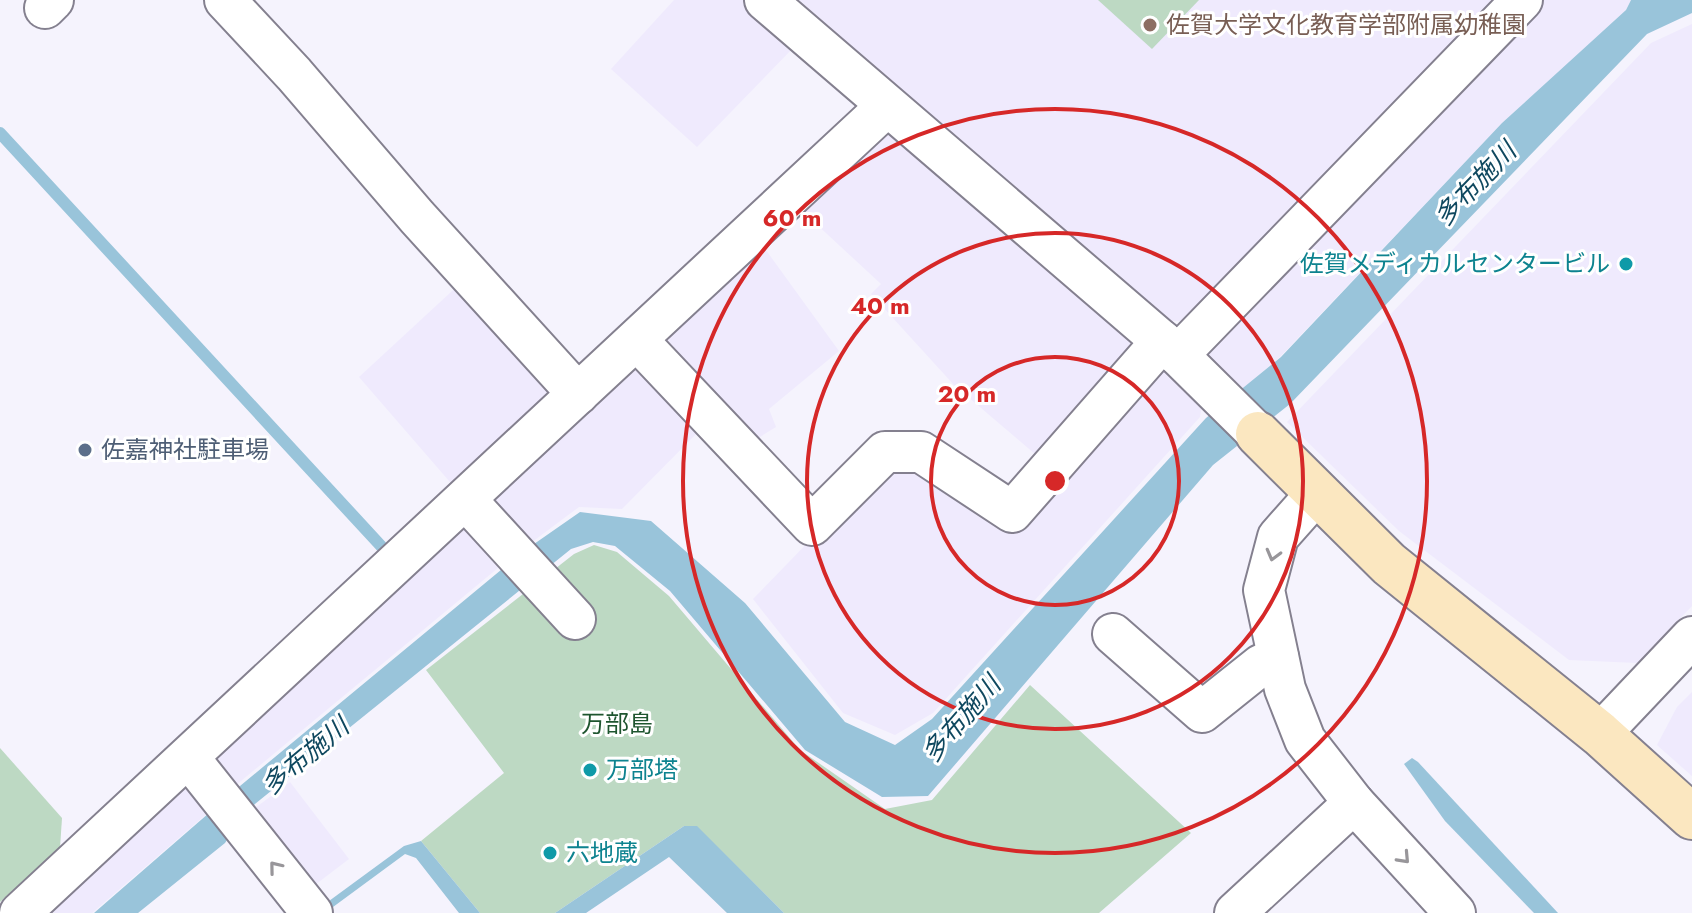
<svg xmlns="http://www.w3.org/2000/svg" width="1692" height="913" font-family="Jost,'Noto Sans JP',sans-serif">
  <rect width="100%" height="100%" fill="#f5f3fd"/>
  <g fill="#efeafd">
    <polygon points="674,0 744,0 795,46 697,147 611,69"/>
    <polygon points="799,0 1631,0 1626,10 1502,123 1280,357 1243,388 1196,346 1185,321 1162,321"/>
    <polygon points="1692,24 1692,606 1637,663 1569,660 1399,531 1287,422 1651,43"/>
    <polygon points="890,126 1202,402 1200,417 933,713 895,735 843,713 753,599 887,461 918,460 1005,513 1049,466 954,385 871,294 881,284 800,209"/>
    <polygon points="763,246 839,351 769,409 776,427 750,443 657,344"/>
    <polygon points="464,280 563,388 456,489 359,377"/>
    <polygon points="644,359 703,427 622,509 579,507 524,548 490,503"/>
    <polygon points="469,521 504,563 235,786 213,757"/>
    <polygon points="1692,692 1692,776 1657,745 1677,707"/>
    <polygon points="290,782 349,859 307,891 247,814"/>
    <polygon points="187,785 210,811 92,913 44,913"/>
  </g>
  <g fill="#bdd9c3">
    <polygon points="1098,0 1199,0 1152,49"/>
    <polygon points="594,545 617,552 669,596 800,750 885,809 932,800 1030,685 1191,833 1099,913 784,913 697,827 684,826 555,913 480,913 421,841 504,773 426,670 574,554"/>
    <polygon points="0,748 62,818 60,848 0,902"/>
  </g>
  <g fill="#99c4da">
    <polygon points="1631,0 1692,0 1692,13 1647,34 1290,404 1213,465 928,796 882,797 805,750 670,591 615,546 593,542 571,549 245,812 225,843 138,913 94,913 240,786 524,551 580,512 651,521 745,603 845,722 895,745 932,719 1206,418 1281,357 1502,123 1626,10"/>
    <polygon points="1412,758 1418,762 1558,913 1534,913 1445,821 1404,764"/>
    <polygon points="684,826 697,826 784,913 727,913 669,857 586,913 555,913"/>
    <polygon points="421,841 480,913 459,913 416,858 405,854 333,907 329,901 404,846"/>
  </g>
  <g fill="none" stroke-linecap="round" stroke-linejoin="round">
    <polyline stroke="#99c4da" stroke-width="12" points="0,133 381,546"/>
    <g stroke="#84808f" stroke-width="44">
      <g id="street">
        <polyline points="225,0 294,74 417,217 578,394"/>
        <polyline points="765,0 1178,355 1258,434"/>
        <polyline points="45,8 53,0"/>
        <polyline points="637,340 812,525 885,452 921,452 1012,512 1162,341"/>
        <polyline points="1178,355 1522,0"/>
        <polyline points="1317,493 1278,537 1264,590 1285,689 1305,740 1354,803 1455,913"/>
        <polyline points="466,500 575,619"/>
        <polyline points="1113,634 1202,712 1261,665 1278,657"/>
        <polyline points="1600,734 1692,637"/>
        <polyline points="189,758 312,913"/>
        <polyline points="20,913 887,106"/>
        <polyline points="1235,913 1354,803"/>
      </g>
    </g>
    <g stroke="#84808f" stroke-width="48">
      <polyline id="secondary" points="1258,434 1389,564 1600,734 1692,817"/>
    </g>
    <use href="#street" stroke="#fff" stroke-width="40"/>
    <use href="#secondary" stroke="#fbe7c0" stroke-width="44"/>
  </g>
  <defs><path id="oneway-chevron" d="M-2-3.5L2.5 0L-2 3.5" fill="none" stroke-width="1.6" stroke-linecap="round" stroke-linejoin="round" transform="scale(2)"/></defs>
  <g stroke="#98969a">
    <use href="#oneway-chevron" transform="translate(1273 555) rotate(105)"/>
    <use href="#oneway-chevron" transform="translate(1404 858) rotate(47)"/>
    <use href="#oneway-chevron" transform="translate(275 867) rotate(-129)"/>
  </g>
  <g fill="none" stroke="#d62828" stroke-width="4">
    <circle cx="1055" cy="481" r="124"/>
    <circle cx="1055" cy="481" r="248"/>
    <circle cx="1055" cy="481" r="372"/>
  </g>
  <circle fill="#8d6e63" stroke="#fff" stroke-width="3" cx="1150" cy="25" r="8"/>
  <g fill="#0f9aa8" stroke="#fff" stroke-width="3">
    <circle cx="1626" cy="264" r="8"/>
    <circle cx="590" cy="770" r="8"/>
    <circle cx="550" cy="853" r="8"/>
  </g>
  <circle fill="#5c6f8a" stroke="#fff" stroke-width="3" cx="85" cy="450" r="8"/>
  <g text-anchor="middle" stroke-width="6" stroke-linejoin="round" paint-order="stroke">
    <g font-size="24" fill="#785e54" stroke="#fff" text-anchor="start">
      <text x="1166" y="33">佐賀大学文化教育学部附属幼稚園</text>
    </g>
    <g font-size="24" fill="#0d838f" stroke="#fff" text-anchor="start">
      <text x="1610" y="272" text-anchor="end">佐賀メディカルセンタービル</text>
      <text x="606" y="778">万部塔</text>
      <text x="566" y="861">六地蔵</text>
    </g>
    <g font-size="24" fill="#4e5e75" stroke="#fff" text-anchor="start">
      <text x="101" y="458">佐嘉神社駐車場</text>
    </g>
    <g font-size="24" fill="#1e552f" stroke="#fff">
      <text x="617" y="732">万部島</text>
    </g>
    <g font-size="26" font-style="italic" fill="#0f485f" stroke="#fff">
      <text transform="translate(1475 184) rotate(-46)" y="9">多布施川</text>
      <text transform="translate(961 719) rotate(-49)" y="9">多布施川</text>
      <text transform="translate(305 756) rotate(-40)" y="9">多布施川</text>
    </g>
  </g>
  <circle cx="1055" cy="481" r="12" fill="#d62828" stroke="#fff" stroke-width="4"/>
  <g font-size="24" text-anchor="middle" font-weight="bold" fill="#d62828" stroke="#fff" stroke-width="6" stroke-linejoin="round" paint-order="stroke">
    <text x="792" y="226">60 m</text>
    <text x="880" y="314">40 m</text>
    <text x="967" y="402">20 m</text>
  </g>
</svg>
